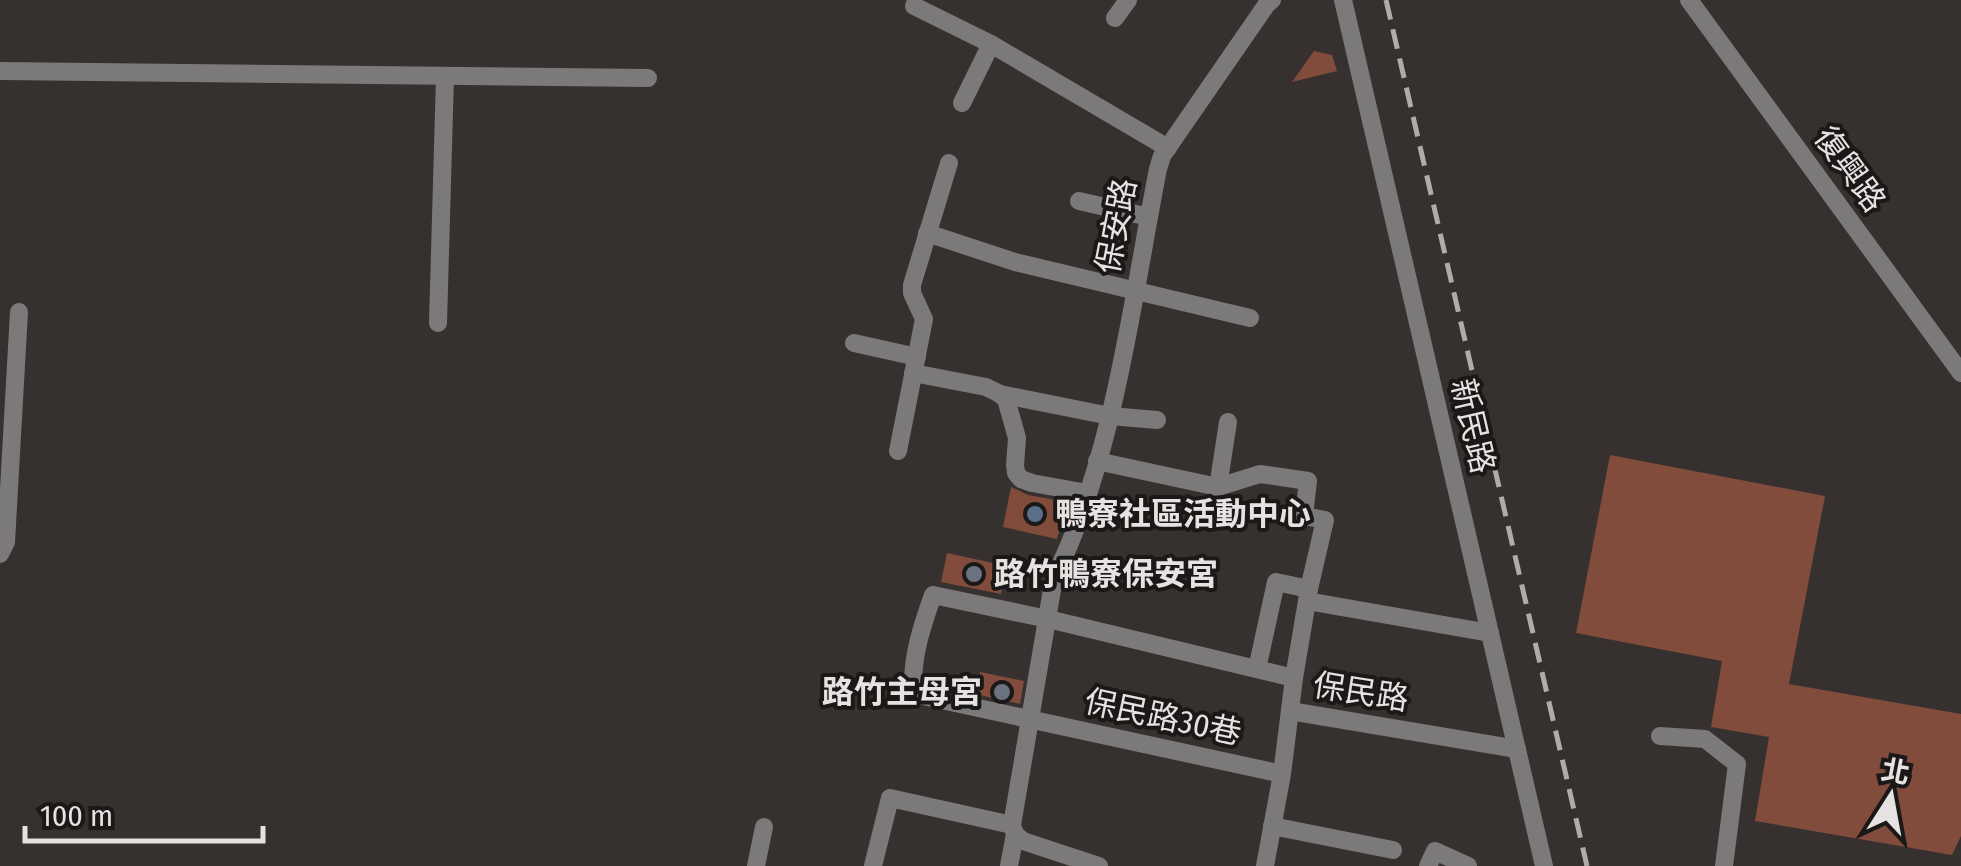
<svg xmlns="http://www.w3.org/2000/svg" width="1961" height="866" font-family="'Fira Sans Condensed','Noto Sans TC',sans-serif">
  <rect width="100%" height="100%" fill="#36312f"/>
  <g fill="#814c3c">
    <polygon points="1314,51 1332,55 1337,71 1292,82"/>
    <polygon points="1610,455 1825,496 1789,684 1961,714 1961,836 1952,855 1755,821 1769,737 1711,727 1722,661 1576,633"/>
    <polygon points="1011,487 1028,495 1067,502 1057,539 1003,527"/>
    <polygon points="947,553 1007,566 1001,594 941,582"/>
    <polygon points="980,672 1024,681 1020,704 975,694"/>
  </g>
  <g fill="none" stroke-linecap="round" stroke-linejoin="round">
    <g stroke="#7c797a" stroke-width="18">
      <polyline points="1343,0 1544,866"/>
      <polyline points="1689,0 1961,373"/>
      <polyline points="914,6 991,44 1168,148"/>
      <polyline points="1115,18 1128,0"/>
      <polyline points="0,71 648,78"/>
      <polyline points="962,103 991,44"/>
      <polyline points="1079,201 1149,217"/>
      <polyline points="927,233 1015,262 1250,318"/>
      <polyline points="438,323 445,76"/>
      <polyline points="854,343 917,357"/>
      <polyline points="913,373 986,387 1000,394 1006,399 1017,438 1015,465 1016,473 1021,479 1032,483 1087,493"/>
      <polyline points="1000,394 1110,416 1157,420"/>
      <polyline points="898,451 924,319 912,293 912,285 949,163"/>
      <polyline points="1097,461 1218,487 1260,474 1308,481 1304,516 1325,520 1309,589 1294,678"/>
      <polyline points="1218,487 1228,422"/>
      <polyline points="0,554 6,542 19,312"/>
      <polyline points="1307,601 1490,633"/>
      <polyline points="1257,669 1276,582 1309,589"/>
      <polyline points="1290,711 1517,749"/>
      <polyline points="1660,736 1705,739 1737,764 1724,866"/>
      <polyline points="1272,826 1393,850"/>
      <polyline points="756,866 764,827"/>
      <polyline points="873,866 890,798 1012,825"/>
      <polyline points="1009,866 1015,834"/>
      <path d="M1099 866 1023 841 1015 834 1012 825 1054 578C1114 458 1132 301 1158 169L1162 156 1267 4 1272 0"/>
      <path d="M1265 866 1282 774 1294 678 1048 619 933 595C922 626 910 661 914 694L1282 774"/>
      <polyline points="1428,866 1435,851 1468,866"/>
    </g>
    <polyline stroke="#afacaa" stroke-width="5" stroke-dasharray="20 10" stroke-linecap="butt" points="1386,0 1587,866"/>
  </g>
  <circle fill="#5c6f8a" stroke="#1b1918" stroke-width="4" cx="1035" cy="514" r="10"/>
  <g fill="#6b7280" stroke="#1b1918" stroke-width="4">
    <circle cx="974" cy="574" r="10"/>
    <circle cx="1002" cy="692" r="10"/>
  </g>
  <g text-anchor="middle" stroke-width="8" stroke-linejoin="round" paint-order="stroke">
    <g font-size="32" fill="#e5e2e1" stroke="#1b1918">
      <text transform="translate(1850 169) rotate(54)" y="11">復興路</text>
      <text transform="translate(1116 226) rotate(-79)" y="11">保安路</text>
      <text transform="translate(1473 426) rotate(77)" y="11">新民路</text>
      <text transform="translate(1361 692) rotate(9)" y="11">保民路</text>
      <text transform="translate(1163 717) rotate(12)" y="11">保民路30巷</text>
    </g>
    <g font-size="32" font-weight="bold" fill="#e5e2e1" stroke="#1b1918" text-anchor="start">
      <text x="1055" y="525">鴨寮社區活動中心</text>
      <text x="994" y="585">路竹鴨寮保安宮</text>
      <text x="982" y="703" text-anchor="end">路竹主母宮</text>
    </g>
  </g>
  <g transform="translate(1891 796) rotate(11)" stroke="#1b1918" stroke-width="8" paint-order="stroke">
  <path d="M0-8L18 38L0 25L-18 38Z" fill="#e5e2e1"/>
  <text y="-15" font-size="28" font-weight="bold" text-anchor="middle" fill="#e5e2e1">北</text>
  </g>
  <path d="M25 826v15h238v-15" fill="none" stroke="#e5e2e1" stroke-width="5"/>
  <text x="40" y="826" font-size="30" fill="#e5e2e1" stroke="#1b1918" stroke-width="8" paint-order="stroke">100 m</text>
</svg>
